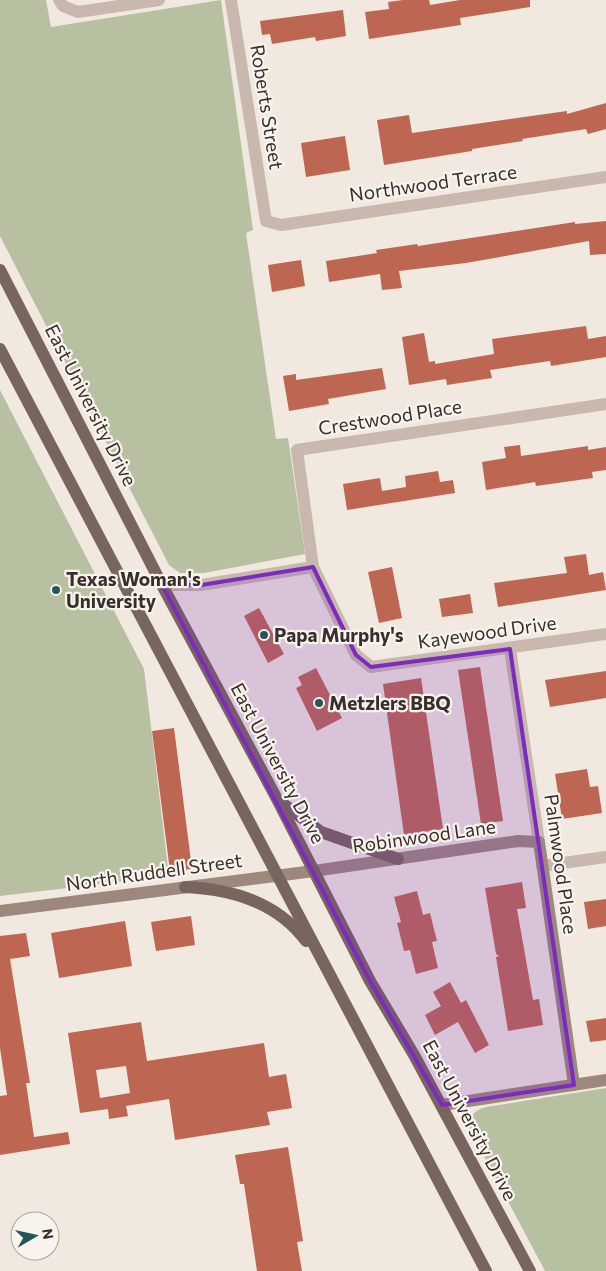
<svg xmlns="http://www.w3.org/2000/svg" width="606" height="1271" font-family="Commissioner,sans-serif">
  <rect width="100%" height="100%" fill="#f1e9e0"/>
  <g fill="#b7c0a1">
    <polygon points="0,0 46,0 51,27 221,0 253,230 246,233 276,439 288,438 305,554 204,573 180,573 169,565 0,236"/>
    <polygon points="0,390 144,669 169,876 0,896"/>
    <path d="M606 1088V1271H545L468 1126C471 1115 474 1110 486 1107Z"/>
  </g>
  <g fill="#bd6753" fill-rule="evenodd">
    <polygon points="403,0 429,0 430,5 460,0 530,0 530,7 460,18 461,25 369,39 365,12 389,9 388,2"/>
    <polygon points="343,10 346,36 316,41 315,37 272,44 270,34 262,35 260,21"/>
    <polygon points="606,103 606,129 588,134 586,129 522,139 523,141 472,149 472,151 384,165 377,120 409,115 412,133 567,111 567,114"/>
    <polygon points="345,136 350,170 306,177 301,143"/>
    <polygon points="606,221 606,254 590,255 589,241 466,263 399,271 402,288 382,290 380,274 329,282 326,261 377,253 376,250 417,244 418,246 575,222 575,224"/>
    <polygon points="301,260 305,286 272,292 268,265"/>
    <polygon points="586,326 588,339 606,336 606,357 551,366 550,361 490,370 492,378 447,385 446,379 409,385 402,337 424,333 429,362 435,361 435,364 494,354 492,339"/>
    <polygon points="382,368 386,389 328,399 329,404 289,411 283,376 296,374 296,380"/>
    <polygon points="520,445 521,456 588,446 588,450 606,447 606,470 592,472 593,478 536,486 535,482 486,490 482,462 506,458 504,447"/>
    <polygon points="438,471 440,482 453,480 455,493 347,510 343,484 380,478 382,491 406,487 405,476"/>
    <polygon points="586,554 589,575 603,572 606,590 498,607 494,583 567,573 564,557"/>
    <polygon points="392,567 402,618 379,623 368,572"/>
    <polygon points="470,594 473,613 442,617 439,599"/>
    <polygon points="259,608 284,654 268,663 244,616"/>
    <polygon points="480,667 503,821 481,824 458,670"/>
    <polygon points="316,668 342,718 317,731 296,688 302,685 298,677"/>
    <polygon points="606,671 606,698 550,707 545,680"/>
    <polygon points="421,678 443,829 404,835 383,684"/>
    <polygon points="174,728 192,869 170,871 152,731"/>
    <polygon points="587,769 590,787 598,786 602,813 562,819 555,774"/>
    <polygon points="522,882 526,908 517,909 533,1000 539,999 543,1025 508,1031 496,957 499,956 496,954 485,888"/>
    <polygon points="417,891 423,915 430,913 437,941 432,942 438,968 416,974 410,950 404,951 397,923 401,922 394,897"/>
    <polygon points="606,899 606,926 588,929 584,902"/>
    <polygon points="191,916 195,945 156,951 151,922"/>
    <polygon points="125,921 132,966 59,978 51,933"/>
    <polygon points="26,933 30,956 10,959 30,1083 26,1083 34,1137 68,1132 70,1144 0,1155 0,1096 7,1095 0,1048 0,936"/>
    <polygon points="450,982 461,1003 466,1000 489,1045 475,1053 458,1022 435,1035 425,1015 441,1006 433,992"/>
    <polygon points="606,1018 606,1040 590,1042 586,1021"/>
    <path d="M141 1022 147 1061 264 1043 269 1077 286 1074 292 1108 267 1112 270 1125 175 1140 169 1099 126 1106 128 1116 109 1119 108 1109 80 1113 68 1033ZM126 1066 130 1093 100 1098 96 1070Z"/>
    <polygon points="288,1147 303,1241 297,1242 302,1271 257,1271 244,1184 240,1184 235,1155"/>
  </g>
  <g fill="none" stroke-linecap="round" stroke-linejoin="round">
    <g stroke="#c9b8ad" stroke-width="12">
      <polyline points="59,0 63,6 78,12 159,0"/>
      <polyline points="231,0 266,221 281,225 606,177"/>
      <polyline points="606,404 297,450 313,567 356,655 371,667 606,634"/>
      <polyline points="162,585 201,585 313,567"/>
      <polyline points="510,649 539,842"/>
      <polyline points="542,866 606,857"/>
    </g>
    <g stroke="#9d887e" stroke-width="12">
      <polyline points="0,911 314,871 518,841 539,842 574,1085"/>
      <polyline points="442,1105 606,1080"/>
    </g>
    <g stroke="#78655d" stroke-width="12">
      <polyline points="0,270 162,585 277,799 370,981 414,1055 530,1271"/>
      <polyline points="0,349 486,1271"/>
      <polyline points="282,803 321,832 398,859"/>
      <path d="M185 887C232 889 277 902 306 941"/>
    </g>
  </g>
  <path fill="#7b2cbf" fill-opacity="0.2" stroke="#7b2cbf" stroke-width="4" stroke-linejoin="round" d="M313 567 356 655 371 667 510 649 574 1085 442 1105 370 981 162 585H201Z"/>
  <g fill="#235657" stroke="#f9f3ed" stroke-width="2">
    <circle cx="56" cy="590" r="5"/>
    <circle cx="264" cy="635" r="5"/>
    <circle cx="319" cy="703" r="5"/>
  </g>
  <g text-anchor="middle" stroke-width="4.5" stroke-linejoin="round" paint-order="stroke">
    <g font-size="19" fill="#382e2b" stroke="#f9f3ed">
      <text transform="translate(267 107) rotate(81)" y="7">Roberts Street</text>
      <text transform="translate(433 183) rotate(-8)" y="7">Northwood Terrace</text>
      <text transform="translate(91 405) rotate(63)" y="7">East University Drive</text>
      <text transform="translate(390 417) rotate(-9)" y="7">Crestwood Place</text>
      <text transform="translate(487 632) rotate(-8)" y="7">Kayewood Drive</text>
      <text transform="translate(278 763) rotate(62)" y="7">East University Drive</text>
      <text transform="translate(424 836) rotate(-8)" y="7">Robinwood Lane</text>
      <text transform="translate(561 864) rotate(82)" y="7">Palmwood Place</text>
      <text transform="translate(154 872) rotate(-8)" y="7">North Ruddell Street</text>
      <text transform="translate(470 1120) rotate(62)" y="7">East University Drive</text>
    </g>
    <g font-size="19" font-weight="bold" fill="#382e2b" stroke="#f9f3ed" text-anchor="start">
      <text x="66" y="586">Texas Woman's<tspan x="66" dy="22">University</tspan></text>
      <text x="274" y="642">Papa Murphy's</text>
      <text x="329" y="710">Metzlers BBQ</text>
    </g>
  </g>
  <g transform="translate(35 1236) rotate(81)"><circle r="24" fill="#f9f3ed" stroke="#aca49f"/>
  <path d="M0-4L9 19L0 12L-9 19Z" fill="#235657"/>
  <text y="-8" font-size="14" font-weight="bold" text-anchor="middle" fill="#382e2b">N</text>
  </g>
</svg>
